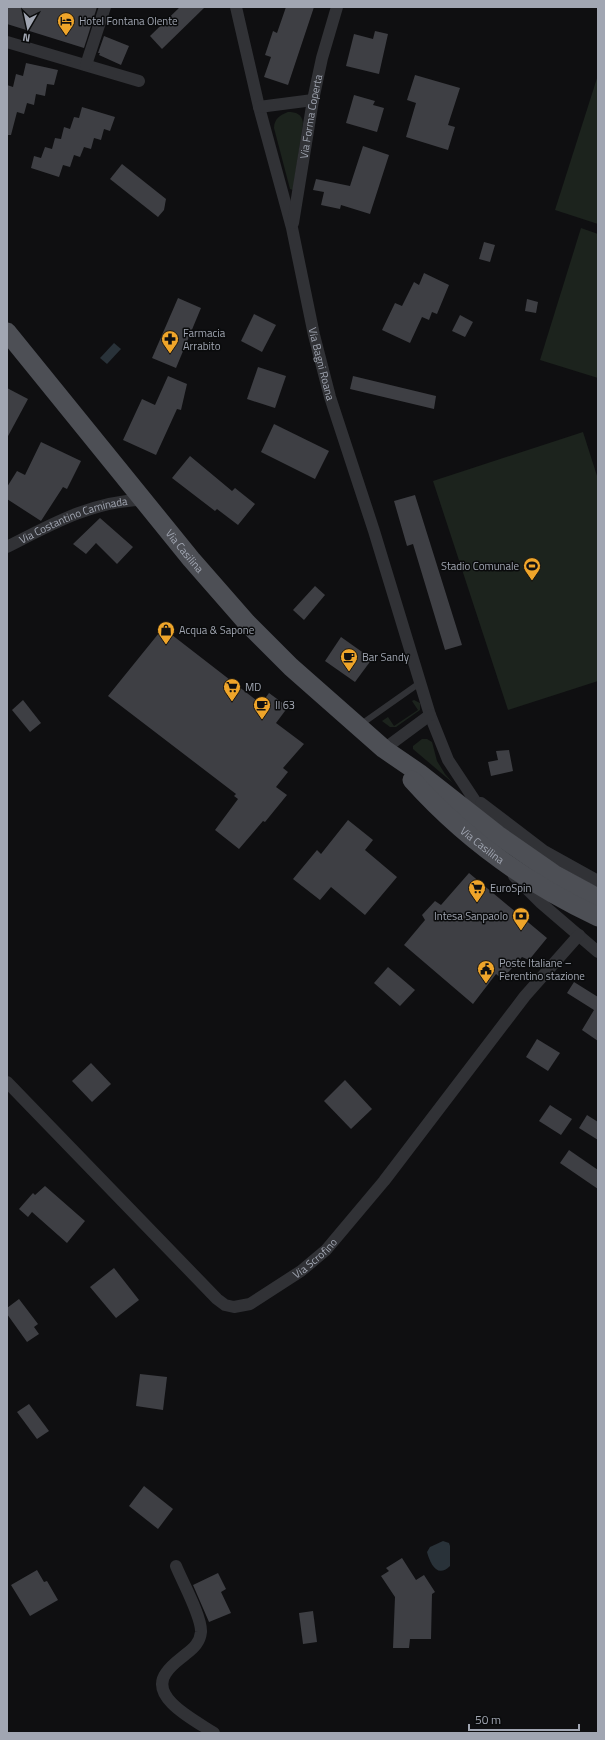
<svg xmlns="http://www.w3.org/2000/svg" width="605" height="1740" font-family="'Titillium Web',sans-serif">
  <rect width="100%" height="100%" fill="#0f0f11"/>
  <g fill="#1c231d">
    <polygon points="598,75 598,224 555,210"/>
    <path d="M288 112C296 112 302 114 303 123L293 190 290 189 274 128C274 119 280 115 288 112Z"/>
    <polygon points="581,228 598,234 598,378 540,360"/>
    <polygon points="583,432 598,479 598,681 508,710 433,481"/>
    <polygon points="414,700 420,703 420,710 396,727 390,727 382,721 388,717 394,726 418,710 412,701"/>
    <polygon points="422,739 427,739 432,742 437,761 445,774 453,783 413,749 413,746"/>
  </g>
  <g fill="#293239">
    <polygon points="114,343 121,349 107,364 100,358"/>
    <path d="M443 1541 449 1543 450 1546V1566C437 1579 430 1563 427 1552L430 1547Z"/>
  </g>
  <g fill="#3e3f44">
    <polygon points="7,7 97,7 84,48 7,24"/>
    <polygon points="180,7 205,7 162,49 150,36"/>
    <polygon points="286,7 314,7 288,85 264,77 271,57 265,55 273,31 277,33"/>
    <polygon points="375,31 388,34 379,74 346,66 354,34 373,39"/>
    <polygon points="104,36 129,46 121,65 99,55 100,53 98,53"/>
    <polygon points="26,63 58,70 54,85 47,84 45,96 36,94 34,105 27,103 24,114 17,112 11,135 7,135 7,85 13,87 16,74 23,76"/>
    <polygon points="415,75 460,88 448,125 455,127 448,150 406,137 416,103 407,100"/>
    <polygon points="354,95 375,101 373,105 384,108 377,132 346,123"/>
    <polygon points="82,107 115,117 110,131 104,129 101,140 94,138 91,149 84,147 80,157 74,155 70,167 63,165 59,177 31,168 34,156 41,158 45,147 52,149 55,138 61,139 64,127 70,129 74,117 79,118"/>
    <polygon points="363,146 389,155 370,214 341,205 340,209 321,205 324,192 313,190 316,179 350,186"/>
    <polygon points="122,164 166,199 164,210 158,217 110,179"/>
    <polygon points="484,242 495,245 490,262 479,259"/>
    <polygon points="424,273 449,285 437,314 432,312 429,320 422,317 410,343 382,330 395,303 402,306 414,282 419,285"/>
    <polygon points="178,298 201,308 176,368 152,358"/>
    <polygon points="527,299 538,302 536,313 525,311"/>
    <polygon points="254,314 276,325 262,352 241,341"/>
    <polygon points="460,315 473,322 465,337 452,331"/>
    <polygon points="258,367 286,376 275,408 247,399"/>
    <polygon points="168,376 187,384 181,410 177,409 156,455 123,440 142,399 155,405"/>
    <polygon points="353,376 436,396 434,409 350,389"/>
    <polygon points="7,388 28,399 7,438"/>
    <polygon points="274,424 329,451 315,479 261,452"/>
    <polygon points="41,442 81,461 67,489 63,487 41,521 7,499 7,487 17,471 25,475"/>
    <polygon points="190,456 232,491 235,488 255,504 238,525 217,509 215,511 172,478"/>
    <polygon points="415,495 462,645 445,650 413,544 407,546 394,501"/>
    <polygon points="100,518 133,547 117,564 96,543 86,554 73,544"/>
    <polygon points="315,586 325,595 304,620 293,610"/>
    <polygon points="163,628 261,704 269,693 288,707 276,723 304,744 283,768 288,772 276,787 287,795 265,822 263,821 239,849 215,830 238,799 234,796 236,794 108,696"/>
    <polygon points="341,637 372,659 355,682 325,661"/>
    <polygon points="23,700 41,723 30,732 12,710"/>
    <polygon points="509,750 513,771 491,776 488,762 498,760 496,751"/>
    <polygon points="348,820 373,840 365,850 397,877 365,915 331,887 320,900 293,879 317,850 321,854"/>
    <polygon points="469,873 547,938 529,960 522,957 502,979 496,974 473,1004 404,945 425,920 422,915 435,901 441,905"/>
    <polygon points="388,967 415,990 400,1006 374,983"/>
    <polygon points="574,982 598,997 598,1041 582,1030 594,1010 567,993"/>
    <polygon points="537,1039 560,1053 548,1071 526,1057"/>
    <polygon points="91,1063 111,1084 92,1102 72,1081"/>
    <polygon points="345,1080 372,1109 351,1129 324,1101"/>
    <polygon points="550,1105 572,1119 561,1135 539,1121"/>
    <polygon points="587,1115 598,1122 598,1140 579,1128"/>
    <polygon points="569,1150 598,1170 598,1189 560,1163"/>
    <polygon points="45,1186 85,1221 67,1243 32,1212 28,1217 19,1209 33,1193 35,1195"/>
    <polygon points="114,1268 139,1300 116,1318 90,1287"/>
    <polygon points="19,1299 38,1324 34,1327 39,1334 27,1342 7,1314 7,1308"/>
    <polygon points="140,1374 167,1377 163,1410 136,1406"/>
    <polygon points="29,1404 49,1431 37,1439 17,1412"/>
    <polygon points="144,1486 173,1509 158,1529 129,1506"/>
    <polygon points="402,1558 416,1580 424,1575 435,1592 432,1594 431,1639 410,1639 409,1648 393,1648 395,1597 381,1576 389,1571 386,1568"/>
    <polygon points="37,1570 44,1582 47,1581 58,1600 30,1616 11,1585"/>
    <polygon points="218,1573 226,1589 221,1592 231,1613 209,1622 193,1585"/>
    <polygon points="313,1611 317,1642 303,1644 299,1613"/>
  </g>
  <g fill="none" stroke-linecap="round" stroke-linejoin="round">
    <polyline stroke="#313236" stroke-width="6" points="360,725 421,682"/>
    <g stroke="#313236" stroke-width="12">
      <path id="s1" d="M236 7 259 107 292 228 314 335 330 397 374 531 430 715 448 760 491 825"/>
      <polyline points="7,42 139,81"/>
      <polyline points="86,65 105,7"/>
      <polyline points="259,107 313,100"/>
      <path id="s2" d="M293 223 313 100 322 58 337 7"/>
      <path id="s3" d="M7 547C50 525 92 501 142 500"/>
      <polyline points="384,749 430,715"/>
      <polyline points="481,803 544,851 598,881"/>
      <polyline points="514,876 541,903 598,952"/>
      <path id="s4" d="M7 1082 217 1299 225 1305 234 1307 250 1304 301 1271 326 1250 384 1181 525 996 579 935"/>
      <path d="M176 1566C182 1581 202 1617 201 1632 200 1642 194 1648 186 1654 179 1660 171 1665 166 1673 148 1698 198 1722 214 1733"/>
    </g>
    <g stroke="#4d4f55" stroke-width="19">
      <path id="s5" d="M7 332 191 559 247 623 291 667 384 749 419 773 498 835 554 874 598 898"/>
      <path id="s6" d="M412 780C464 838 528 884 598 917"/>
    </g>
  </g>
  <defs>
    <g id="hotel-pin" transform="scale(0.9)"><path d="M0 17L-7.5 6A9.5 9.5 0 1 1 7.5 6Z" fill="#efa52a" stroke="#0a0b0c"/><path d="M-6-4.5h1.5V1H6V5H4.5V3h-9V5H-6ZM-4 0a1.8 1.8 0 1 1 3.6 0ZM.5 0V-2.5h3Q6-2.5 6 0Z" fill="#111"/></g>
    <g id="pharmacy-pin" transform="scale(0.9)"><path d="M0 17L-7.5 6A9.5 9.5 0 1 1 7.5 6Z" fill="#efa52a" stroke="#0a0b0c"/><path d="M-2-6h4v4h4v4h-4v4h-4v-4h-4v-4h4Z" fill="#111"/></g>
    <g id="stadium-pin" transform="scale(0.9)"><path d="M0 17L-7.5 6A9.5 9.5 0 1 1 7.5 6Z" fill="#efa52a" stroke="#0a0b0c"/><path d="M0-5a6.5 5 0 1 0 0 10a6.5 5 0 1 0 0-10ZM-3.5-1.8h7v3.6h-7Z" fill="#111"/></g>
    <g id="shop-pin" transform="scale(0.9)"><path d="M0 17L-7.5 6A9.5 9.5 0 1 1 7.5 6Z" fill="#efa52a" stroke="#0a0b0c"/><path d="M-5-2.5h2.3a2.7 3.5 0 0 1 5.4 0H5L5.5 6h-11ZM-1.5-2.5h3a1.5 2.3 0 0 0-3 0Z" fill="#111"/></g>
    <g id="cafe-pin" transform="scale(0.9)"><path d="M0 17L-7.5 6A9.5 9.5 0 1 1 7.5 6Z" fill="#efa52a" stroke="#0a0b0c"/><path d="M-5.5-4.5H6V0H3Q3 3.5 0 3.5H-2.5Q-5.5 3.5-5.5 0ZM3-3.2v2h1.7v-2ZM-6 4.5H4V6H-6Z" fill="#111"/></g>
    <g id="supermarket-pin" transform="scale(0.9)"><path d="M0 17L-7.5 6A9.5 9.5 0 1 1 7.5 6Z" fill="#efa52a" stroke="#0a0b0c"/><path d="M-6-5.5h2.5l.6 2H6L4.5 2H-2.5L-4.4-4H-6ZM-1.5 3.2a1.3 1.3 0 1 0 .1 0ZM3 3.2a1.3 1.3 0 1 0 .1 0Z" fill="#111"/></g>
    <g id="bank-pin" transform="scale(0.9)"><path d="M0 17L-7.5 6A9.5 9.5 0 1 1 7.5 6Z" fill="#efa52a" stroke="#0a0b0c"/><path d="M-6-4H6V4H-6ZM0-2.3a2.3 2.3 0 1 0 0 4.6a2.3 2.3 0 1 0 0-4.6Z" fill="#111"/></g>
    <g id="civic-pin" transform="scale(0.9)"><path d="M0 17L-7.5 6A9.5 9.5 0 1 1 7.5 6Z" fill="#efa52a" stroke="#0a0b0c"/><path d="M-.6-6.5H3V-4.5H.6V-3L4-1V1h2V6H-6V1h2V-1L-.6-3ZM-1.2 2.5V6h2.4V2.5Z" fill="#111"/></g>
  </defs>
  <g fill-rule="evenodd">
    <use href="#hotel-pin" x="66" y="21"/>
    <use href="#pharmacy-pin" x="170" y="339"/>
    <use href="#stadium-pin" x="532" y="566"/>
    <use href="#shop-pin" x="166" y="630"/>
    <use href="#cafe-pin" x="349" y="657"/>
    <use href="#supermarket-pin" x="232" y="687"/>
    <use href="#cafe-pin" x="262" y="705"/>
    <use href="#supermarket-pin" x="477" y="888"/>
    <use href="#bank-pin" x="521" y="916"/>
    <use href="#civic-pin" x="486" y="969"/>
  </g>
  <g text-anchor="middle" stroke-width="3" stroke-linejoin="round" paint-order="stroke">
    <g font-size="11" fill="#a1a6b2" stroke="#0a0b0c" text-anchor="start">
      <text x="79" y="25">Hotel Fontana Olente</text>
      <text x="183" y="337">Farmacia<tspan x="183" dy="13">Arrabito</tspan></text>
      <text x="519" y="570" text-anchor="end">Stadio Comunale</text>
      <text x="179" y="634">Acqua &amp; Sapone</text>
      <text x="362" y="661">Bar Sandy</text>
      <text x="245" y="691">MD</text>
      <text x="275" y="709">Il 63</text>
      <text x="490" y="892">EuroSpin</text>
      <text x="508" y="920" text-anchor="end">Intesa Sanpaolo</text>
      <text x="499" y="967">Poste Italiane –<tspan x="499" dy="13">Ferentino stazione</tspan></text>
    </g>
    <g font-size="11" fill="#a1a6b2" stroke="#0a0b0c">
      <text dy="4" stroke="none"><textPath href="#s2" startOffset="108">Via Forma Coperta</textPath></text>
      <text dy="4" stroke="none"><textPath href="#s1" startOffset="367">Via Bagni Roana</textPath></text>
      <text dy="4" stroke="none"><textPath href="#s3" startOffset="72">Via Costantino Caminada</textPath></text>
      <text dy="4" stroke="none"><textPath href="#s5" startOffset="282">Via Casilina</textPath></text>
      <text dy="4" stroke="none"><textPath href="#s6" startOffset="96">Via Casilina</textPath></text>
      <text dy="4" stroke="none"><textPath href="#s4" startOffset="417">Via Scrofino</textPath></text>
    </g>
  </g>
  <rect width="605" height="1740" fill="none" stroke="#a1a6b2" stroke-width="16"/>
  <g transform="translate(28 28) rotate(189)" stroke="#0a0b0c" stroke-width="3" paint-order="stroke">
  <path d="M0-3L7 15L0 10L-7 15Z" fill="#a1a6b2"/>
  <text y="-6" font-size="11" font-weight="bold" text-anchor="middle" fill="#a1a6b2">N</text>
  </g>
  <path d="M469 1724v6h110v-6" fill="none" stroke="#a1a6b2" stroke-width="2"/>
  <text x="475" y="1724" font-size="12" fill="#a1a6b2" stroke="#0a0b0c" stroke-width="3" paint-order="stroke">50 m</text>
</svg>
